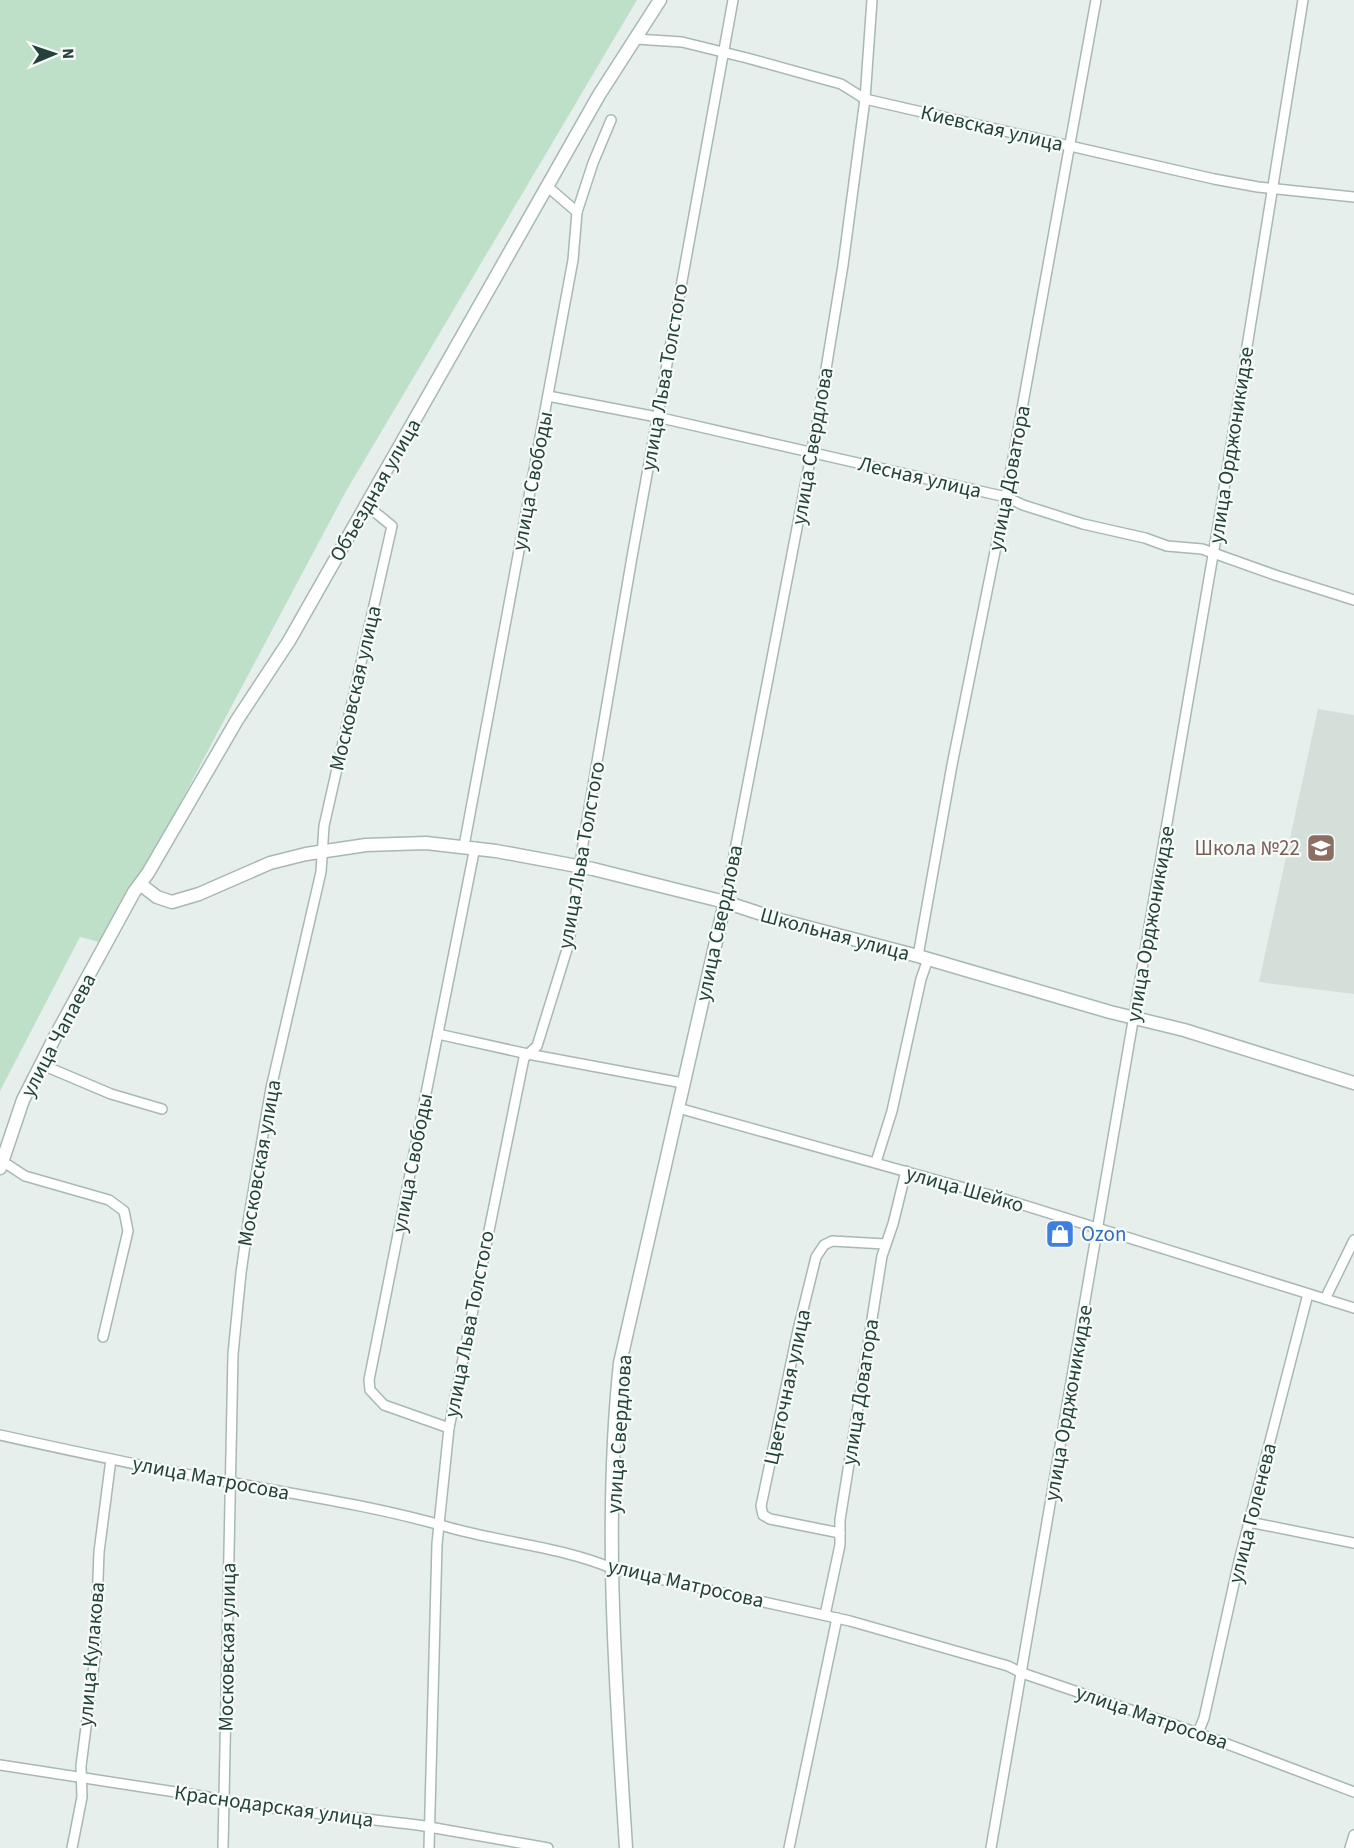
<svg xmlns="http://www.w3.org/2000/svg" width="1354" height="1848" font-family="'Source Sans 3',sans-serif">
  <rect width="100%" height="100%" fill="#e6efeb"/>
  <polygon fill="#d4dfda" points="1318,709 1354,715 1354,994 1259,982"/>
  <polygon fill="#bfe0c8" points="0,0 637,0 345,493 137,884 110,945 80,937 0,1091"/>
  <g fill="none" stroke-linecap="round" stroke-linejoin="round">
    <g stroke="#a8b8b2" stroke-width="12">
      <g id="minor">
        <polyline points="636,39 682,42 747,58 841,84 865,99 1214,179 1258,187 1354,197"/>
        <polyline points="548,187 577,212"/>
        <polyline points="548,396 657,417 1006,497 1023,505 1083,524 1145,538 1167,546 1202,549 1275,575 1354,600"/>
        <polyline points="464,846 573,260 577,212 593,163 611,120"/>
        <polyline points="725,902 817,424 843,265 865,99 872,0"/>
        <polyline points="918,956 952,765 1006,497 1096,0"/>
        <polyline points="438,1034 528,1054 683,1083"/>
        <polyline points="40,1064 111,1094 162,1109"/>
        <polyline points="678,1108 1004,1199 1354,1308"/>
        <polyline points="2,1161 25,1176 109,1200 124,1211 128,1231 103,1337"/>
        <polyline points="876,1162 892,1111 921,979 928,959"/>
        <polyline points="1325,1299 1354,1240"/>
        <polyline points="449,1428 384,1405 370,1390 369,1380 475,847"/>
        <path d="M0 1435C76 1452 151 1468 228 1482 301 1495 379 1507 451 1528 505 1543 562 1547 614 1569L850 1621 1008 1666 1022 1673 1198 1733 1354 1792"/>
        <polyline points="1249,1522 1354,1543"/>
        <polyline points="840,1533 770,1519 763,1515 761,1506 798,1330 816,1257 824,1245 832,1241 885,1244"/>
        <polyline points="825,1615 840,1545 840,1520 882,1256 893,1224 906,1171"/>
        <polyline points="1198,1733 1204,1718 1239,1561 1308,1294"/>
        <polyline points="0,1765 208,1797 236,1804 418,1825 548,1848"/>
        <polyline points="72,1848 82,1797 81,1766 95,1657 99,1552 111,1459"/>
        <polyline points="223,1848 233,1354 241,1273 249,1216 271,1088 321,872 324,826 392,526 365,504"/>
        <polyline points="429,1848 437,1544 449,1428 524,1058 537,1046 569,943 583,844 632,557 733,0"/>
        <polyline points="789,1848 837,1618"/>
        <polyline points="991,1848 1218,526 1303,0"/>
        <polyline points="1350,1848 1354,1835"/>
      </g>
    </g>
    <g stroke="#a8b8b2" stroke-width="15">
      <g id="tertiary">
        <polyline points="140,884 157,897 172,902 199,894 270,863 306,854 366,845 426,843 496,851 593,869 725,902 780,920 918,956 1110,1012 1184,1030 1354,1083"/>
        <polyline points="0,1168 23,1100 57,1033 134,892 148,873 237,720 289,641 599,95 660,0"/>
        <path d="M626 1848C616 1687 603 1523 620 1363L725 902"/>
      </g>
    </g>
    <use href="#minor" stroke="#fff" stroke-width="9"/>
    <use href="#tertiary" stroke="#fff" stroke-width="12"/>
  </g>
  <defs>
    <g id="school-square" transform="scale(1.5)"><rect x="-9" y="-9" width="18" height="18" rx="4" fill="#8d6e63" stroke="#f7fbf9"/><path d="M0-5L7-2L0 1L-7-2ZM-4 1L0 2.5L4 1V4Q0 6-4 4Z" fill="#fff"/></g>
    <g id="shop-square" transform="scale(1.5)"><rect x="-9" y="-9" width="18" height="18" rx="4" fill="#3f7fe0" stroke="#f7fbf9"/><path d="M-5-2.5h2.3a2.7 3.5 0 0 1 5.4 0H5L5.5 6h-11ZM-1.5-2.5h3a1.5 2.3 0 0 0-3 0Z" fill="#fff"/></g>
  </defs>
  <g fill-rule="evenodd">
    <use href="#school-square" x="1321" y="848"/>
    <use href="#shop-square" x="1060" y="1234"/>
  </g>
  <g text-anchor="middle" stroke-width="4.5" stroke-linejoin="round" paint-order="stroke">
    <g font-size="21" fill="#24423a" stroke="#f7fbf9">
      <text transform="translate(992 128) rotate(13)" y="7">Киевская улица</text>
      <text transform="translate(664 377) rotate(-80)" y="7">улица Льва Толстого</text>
      <text transform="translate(1231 445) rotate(-81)" y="7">улица Орджоникидзе</text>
      <text transform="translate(812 446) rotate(-80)" y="7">улица Свердлова</text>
      <text transform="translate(920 477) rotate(13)" y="7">Лесная улица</text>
      <text transform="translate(1009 478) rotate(-79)" y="7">улица Доватора</text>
      <text transform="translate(532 481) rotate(-79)" y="7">улица Свободы</text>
      <text transform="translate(375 490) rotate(-60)" y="7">Объездная улица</text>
      <text transform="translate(355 688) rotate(-77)" y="7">Московская улица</text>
      <text transform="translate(581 855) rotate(-80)" y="7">улица Льва Толстого</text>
      <text transform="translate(719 923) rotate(-78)" y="7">улица Свердлова</text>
      <text transform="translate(1150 924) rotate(-80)" y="7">улица Орджоникидзе</text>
      <text transform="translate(835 934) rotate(15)" y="7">Школьная улица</text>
      <text transform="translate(58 1035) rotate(-62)" y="7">улица Чапаева</text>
      <text transform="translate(259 1163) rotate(-80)" y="7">Московская улица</text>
      <text transform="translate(412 1163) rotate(-79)" y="7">улица Свободы</text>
      <text transform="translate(965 1189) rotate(16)" y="7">улица Шейко</text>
      <text transform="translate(469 1324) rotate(-79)" y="7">улица Льва Толстого</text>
      <text transform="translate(787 1387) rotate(-78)" y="7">Цветочная улица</text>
      <text transform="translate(860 1392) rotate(-81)" y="7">улица Доватора</text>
      <text transform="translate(1068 1403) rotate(-80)" y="7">улица Орджоникидзе</text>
      <text transform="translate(619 1434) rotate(-86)" y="7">улица Свердлова</text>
      <text transform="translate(211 1478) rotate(11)" y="7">улица Матросова</text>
      <text transform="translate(1252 1513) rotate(-76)" y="7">улица Голенева</text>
      <text transform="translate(686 1583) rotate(13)" y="7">улица Матросова</text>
      <text transform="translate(227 1647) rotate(-89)" y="7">Московская улица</text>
      <text transform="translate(91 1654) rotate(-85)" y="7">улица Кулакова</text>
      <text transform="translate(1152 1717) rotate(19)" y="7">улица Матросова</text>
      <text transform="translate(274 1806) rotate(8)" y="7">Краснодарская улица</text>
    </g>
    <g font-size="21" fill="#785e54" stroke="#f7fbf9" text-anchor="end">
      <text x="1300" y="855">Школа №22</text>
    </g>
    <g font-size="21" fill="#366cbe" stroke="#f7fbf9" text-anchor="start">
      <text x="1081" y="1241">Ozon</text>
    </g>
  </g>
  <g transform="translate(54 54) rotate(88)" stroke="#f7fbf9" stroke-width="4.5" paint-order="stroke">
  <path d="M0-4.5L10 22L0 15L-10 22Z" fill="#24423a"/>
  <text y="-9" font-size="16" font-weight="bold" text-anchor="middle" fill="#24423a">N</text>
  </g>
</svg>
